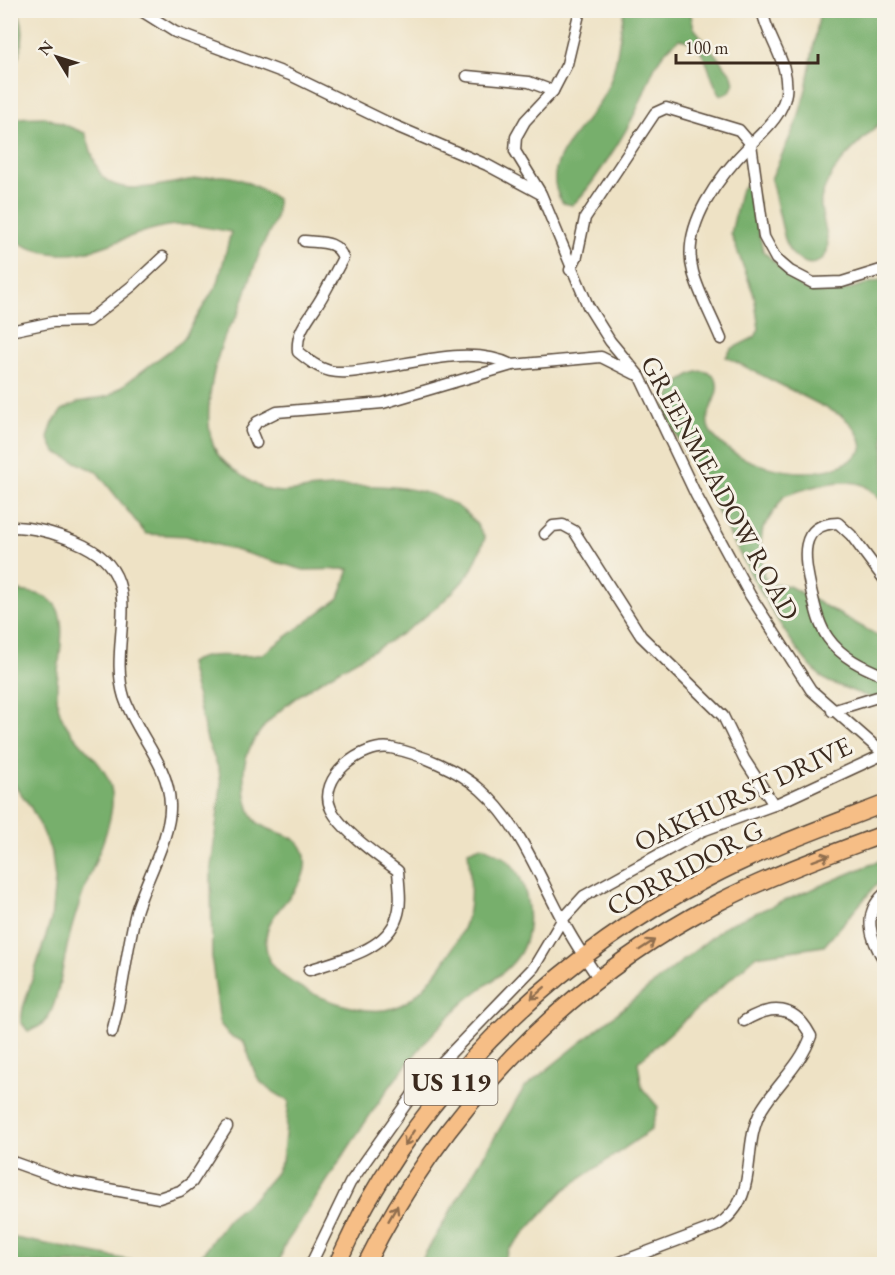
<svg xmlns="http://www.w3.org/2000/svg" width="895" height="1275" font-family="'EB Garamond',serif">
  <rect width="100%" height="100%" fill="#f7f3e8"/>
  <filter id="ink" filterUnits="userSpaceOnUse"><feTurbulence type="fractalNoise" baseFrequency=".0167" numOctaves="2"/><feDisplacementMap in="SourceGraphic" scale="12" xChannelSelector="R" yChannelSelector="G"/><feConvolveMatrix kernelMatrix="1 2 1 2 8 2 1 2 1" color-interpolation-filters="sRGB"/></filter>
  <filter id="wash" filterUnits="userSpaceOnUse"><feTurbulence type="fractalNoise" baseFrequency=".008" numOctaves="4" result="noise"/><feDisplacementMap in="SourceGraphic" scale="24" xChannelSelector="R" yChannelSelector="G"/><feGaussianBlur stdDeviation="1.35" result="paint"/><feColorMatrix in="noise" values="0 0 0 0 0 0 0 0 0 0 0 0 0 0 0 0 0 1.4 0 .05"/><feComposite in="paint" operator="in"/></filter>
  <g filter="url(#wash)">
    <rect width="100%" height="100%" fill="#eee2c5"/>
    <g fill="#77af6c" stroke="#596c45" stroke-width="1.5">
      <path d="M10 11H17C27 26 23 56 11 69Z"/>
      <path d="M624 11H690L694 28 732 75 734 83 730 92 721 95C706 77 710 42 679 39 651 60 651 80 637 109 627 131 590 191 572 205L563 203C533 161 593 124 608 87 618 63 619 36 624 11Z"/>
      <path d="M820 11H884V119C862 141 828 167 821 199 818 216 836 245 823 258 809 272 792 257 786 244L771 179 798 119 806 89Z"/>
      <path d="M45 117 85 133C91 147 93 164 102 176 127 204 189 174 223 176 242 177 261 189 277 199 279 219 271 228 263 245 253 267 247 291 238 314 235 321 229 326 226 333 214 363 199 423 217 453 225 466 257 488 272 491 285 494 304 489 317 488 373 484 457 479 485 538 480 549 476 565 468 575 452 595 428 615 407 630 362 662 247 706 244 771 243 783 247 809 254 819 269 838 310 828 305 868 301 897 262 911 266 947 267 958 272 967 280 974 306 994 362 1018 394 1008 424 999 464 939 469 910 472 891 470 869 468 851L481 846C490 850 501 854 508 861 528 879 534 922 523 947 513 972 480 986 461 1005 387 1073 341 1165 284 1246L279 1264H195L228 1219 255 1197 275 1174 282 1161 289 1101C250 1079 259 1080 244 1042L230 1036 220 1024 212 962 211 868 221 786 219 770 207 740 189 663C212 649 237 660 263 654L339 598 349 569 304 570 186 536 146 534 97 472 55 452 48 437 53 423 62 410 79 402 109 396 182 341 218 283 231 232C212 228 187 223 167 226 120 234 87 265 37 250 26 247 16 243 11 233V118Z"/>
      <path d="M748 181 758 201 757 225 763 251 803 289 821 293 839 292 884 279V503C878 497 871 489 863 485 841 476 805 489 784 496L763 528 760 548 764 577 770 583 789 586 884 639V703L829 682C792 662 728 531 706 489 692 464 676 438 666 411 665 389 700 357 715 378 725 393 700 414 710 431 735 471 833 490 862 449 861 434 853 425 842 416L726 357 731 349 755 337 759 329 754 295 731 234 740 192Z"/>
      <path d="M11 590C27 592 50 592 58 610 69 634 51 680 59 709 68 742 108 759 112 793 115 823 93 864 83 893 75 915 68 939 64 962 60 980 57 1003 47 1019 42 1026 36 1028 28 1031L21 1022 23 1008 51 920 55 880 52 854 42 829 30 806 11 780Z"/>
      <polygon points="884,859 884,876 824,946 756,956 638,1062 642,1088 658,1107 651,1130 564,1190 509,1250 502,1264 419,1264 524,1088 727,925"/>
      <polygon points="10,1237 144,1263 150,1264 11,1264"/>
    </g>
  </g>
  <g filter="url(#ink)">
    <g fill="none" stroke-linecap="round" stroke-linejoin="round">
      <g stroke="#564637" stroke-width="13">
        <g id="minor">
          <polyline points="140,10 175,32 290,75 391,124 487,165 541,194 588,306 610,341 640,377 696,495 750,595 811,690 884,754"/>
          <polyline points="467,76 529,82 553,91"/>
          <polyline points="540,192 515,151 516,137 525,121 553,91 567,64 580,10"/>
          <path d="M304 241C321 243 337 240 343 258 334 274 327 290 317 305 307 321 296 332 298 352 308 360 318 368 330 371 343 374 358 371 372 369 415 363 472 345 512 365"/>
          <polyline points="570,270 577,256 585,218 655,113 666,108 739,130 751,144 764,237 776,259 790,271 813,283 842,282 884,269"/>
          <polyline points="10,331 53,322 88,321 132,286 163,257"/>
          <path d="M721 339C712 317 699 294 693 272 680 225 721 174 751 144 766 129 783 114 786 93 790 62 767 39 762 10"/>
          <polyline points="256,443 251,431 257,422 277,412 383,403 512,365 601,357 635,374"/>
          <path d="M10 527C35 527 54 533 76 542 154 574 106 639 124 697 136 734 169 764 170 804 172 835 145 881 136 912 126 952 123 993 112 1032"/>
          <polyline points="545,534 553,526 563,525 574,531 641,636 723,716 744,759 774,805"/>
          <path d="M884 579 851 535 838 523C796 524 805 561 811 590 815 606 818 624 828 638 842 658 863 667 884 676"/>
          <polyline points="832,711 884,695"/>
          <path d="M884 894C862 914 870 938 884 960"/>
          <path d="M309 970C338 960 386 951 397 917 402 903 399 886 398 871 379 857 341 830 331 809 316 778 363 743 391 748 420 754 459 770 481 790 521 826 538 875 563 921 573 941 586 960 599 979"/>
          <polyline points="10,1161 69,1182 159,1198 180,1191 192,1182 227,1127"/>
          <polyline points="311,1264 350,1183 418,1087 534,967 562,920 584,896 702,831 774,805 884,754"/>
          <path d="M615 1264 716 1226C763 1197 739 1149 762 1109 777 1084 801 1065 811 1036 795 1005 772 1004 744 1021"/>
        </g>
      </g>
      <g stroke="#564637" stroke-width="19">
        <g id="highway">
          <path d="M337 1264C347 1244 356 1223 367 1203 446 1065 567 951 708 878 765 848 825 827 884 804"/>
          <path d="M366 1264C440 1113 566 981 717 903 771 875 828 855 884 834"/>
        </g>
      </g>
      <use href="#minor" stroke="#fff" stroke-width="10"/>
      <use href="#highway" stroke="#f6be86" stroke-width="16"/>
    </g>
    <defs><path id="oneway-shaft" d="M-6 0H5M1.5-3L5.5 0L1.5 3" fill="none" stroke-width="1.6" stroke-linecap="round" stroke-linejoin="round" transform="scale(1.5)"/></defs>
    <g stroke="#8f6d4d">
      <use href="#oneway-shaft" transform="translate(821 858) rotate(-20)"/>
      <use href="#oneway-shaft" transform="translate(647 945) rotate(-33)"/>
      <use href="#oneway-shaft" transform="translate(538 993) rotate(139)"/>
      <use href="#oneway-shaft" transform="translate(409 1138) rotate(123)"/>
      <use href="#oneway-shaft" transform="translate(393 1213) rotate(-60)"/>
    </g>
  </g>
  <g text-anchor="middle" stroke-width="6" stroke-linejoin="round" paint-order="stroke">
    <rect fill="#f7f3e8" stroke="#73665b" stroke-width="1.5" x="404.5" y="1059" width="93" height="46" rx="4.5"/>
    <g font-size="26" font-weight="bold" fill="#3b2a1e">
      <text x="451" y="1091">US 119</text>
    </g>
    <g font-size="27" fill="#3b2a1e" stroke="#f7f3e8">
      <text transform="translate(720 488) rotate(61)" y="9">GREENMEADOW ROAD</text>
      <text transform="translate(743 794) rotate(-25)" y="9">OAKHURST DRIVE</text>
      <text transform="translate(685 868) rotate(-28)" y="9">CORRIDOR G</text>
    </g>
  </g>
  <rect width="895" height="1275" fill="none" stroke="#f7f3e8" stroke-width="36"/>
  <g transform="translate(57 57) rotate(308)" stroke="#f7f3e8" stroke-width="4.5" paint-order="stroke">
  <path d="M0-4.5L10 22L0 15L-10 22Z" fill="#3b2a1e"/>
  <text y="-9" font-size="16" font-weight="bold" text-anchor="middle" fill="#3b2a1e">N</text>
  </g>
  <path d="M676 54v9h142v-9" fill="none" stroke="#3b2a1e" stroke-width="3"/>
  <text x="685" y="54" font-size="18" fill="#3b2a1e" stroke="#f7f3e8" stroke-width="4.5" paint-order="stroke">100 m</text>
</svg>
